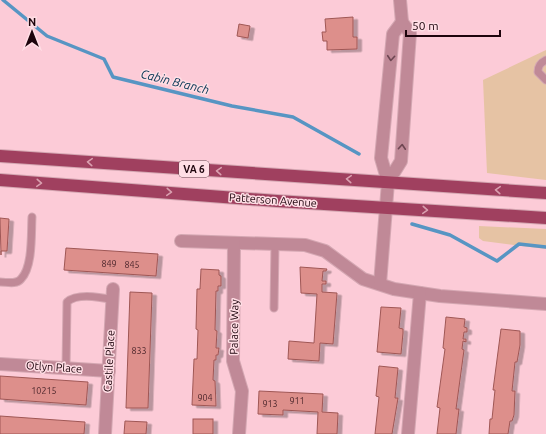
<svg xmlns="http://www.w3.org/2000/svg" width="546" height="434" font-family="Ubuntu,sans-serif">
  <defs>
    <filter id="shadow"><feDropShadow dx="4.5" dy="2.5" stdDeviation="0" flood-color="#0004"/></filter>
  </defs>
  <rect width="100%" height="100%" fill="#fccbd7"/>
  <g fill="#e6c3a4">
    <polygon points="546,50 546,180 487,173 483,80"/>
    <polygon points="479,226 546,229 546,249 483,241 479,238"/>
  </g>
  <g fill="none" stroke-linecap="round" stroke-linejoin="round">
    <g stroke="#5795c3" stroke-width="3.5">
      <polyline points="3,0 47,36 104,59 113,77 232,106 293,117 359,154"/>
      <polyline points="412,224 450,235 497,261 519,244 546,247"/>
    </g>
  </g>
  <g fill="#dd8f8b" stroke="#9f5755" filter="url(#shadow)">
    <polygon points="353,17 353,37 357,37 357,49 327,50 327,41 323,41 322,32 326,32 325,19"/>
    <polygon points="239,24 250,26 248,38 237,36"/>
    <polygon points="0,218 9,219 7,251 1,251 1,255"/>
    <polygon points="66,248 158,254 156,276 64,270"/>
    <polygon points="300,267 327,269 326,271 323,271 322,281 326,281 326,284 322,284 322,292 337,293 333,344 320,343 319,361 288,359 289,341 314,343 317,294 301,293"/>
    <polygon points="201,269 219,270 219,275 221,276 221,286 218,286 218,291 216,291 215,330 217,331 216,348 219,348 218,355 216,355 216,360 214,360 213,380 215,381 216,406 192,405 194,359 197,359 198,330 196,329 197,289 200,289"/>
    <polygon points="130,292 152,293 148,408 126,408"/>
    <polygon points="381,307 401,308 399,328 403,329 403,333 401,354 377,352"/>
    <polygon points="446,317 465,319 464,327 467,328 467,332 464,332 463,339 466,339 466,342 463,341 462,349 464,350 456,409 459,409 456,434 437,434 440,408 437,407 445,349 443,348"/>
    <polygon points="501,329 520,331 520,345 517,362 515,362 512,391 515,391 514,415 512,421 510,421 508,434 489,434 490,419 492,419 495,390 493,390"/>
    <polygon points="379,366 398,368 395,398 398,398 392,434 375,434 379,397 376,396"/>
    <polygon points="0,376 88,382 86,405 0,399"/>
    <polygon points="259,391 323,394 322,412 338,413 337,434 317,434 318,412 283,410 283,415 258,414"/>
    <polygon points="0,416 85,422 84,434 0,434"/>
    <rect x="193" y="419" width="20" height="15"/>
    <polygon points="125,421 147,422 146,434 124,434"/>
  </g>
  <g fill="none" stroke-linecap="round" stroke-linejoin="round">
    <g stroke="#d4a7b2" stroke-width="9">
      <g id="lane">
        <path d="M546 60C540 63 538 66 538 72L546 80"/>
        <path d="M0 282C7 282 16 285 21 279 33 267 31 234 32 217"/>
        <polyline points="274,308 275,244"/>
        <path d="M66 368 67 302C77 293 100 297 113 300"/>
      </g>
    </g>
    <g stroke="#d4a7b2" stroke-width="14">
      <g id="street">
        <polyline points="388,182 401,161 410,33 402,22 400,0"/>
        <polyline points="181,241 305,245 325,251 363,279 394,289 440,296 546,304"/>
        <polyline points="234,243 233,361 242,391 239,434"/>
        <polyline points="380,284 388,182 381,158 393,34 402,22"/>
        <polyline points="0,364 109,371"/>
        <polyline points="105,434 113,289"/>
        <polyline points="408,434 420,293"/>
      </g>
    </g>
    <g stroke="#d4a7b2" stroke-width="14">
      <g id="primary">
        <polyline points="0,156 546,193"/>
        <polyline points="0,180 277,201 546,218"/>
      </g>
    </g>
    <use href="#lane" stroke="#c08997" stroke-width="7"/>
    <use href="#street" stroke="#c08997" stroke-width="12"/>
    <use href="#primary" stroke="#a0405f" stroke-width="12"/>
  </g>
  <defs><path id="oneway-chevron" d="M-2-3.5L2.5 0L-2 3.5" fill="none" stroke-width="1.6" stroke-linecap="round" stroke-linejoin="round"/></defs>
  <g stroke="#6e4652">
    <use href="#oneway-chevron" transform="translate(391 58) rotate(95)"/>
    <use href="#oneway-chevron" transform="translate(402 147) rotate(-86)"/>
  </g>
  <g stroke="#d99faf">
    <use href="#oneway-chevron" transform="translate(90 162) rotate(-176)"/>
    <use href="#oneway-chevron" transform="translate(219 171) rotate(-176)"/>
    <use href="#oneway-chevron" transform="translate(349 179) rotate(-176)"/>
    <use href="#oneway-chevron" transform="translate(39 183) rotate(4)"/>
    <use href="#oneway-chevron" transform="translate(498 190) rotate(-176)"/>
    <use href="#oneway-chevron" transform="translate(169 192) rotate(4)"/>
    <use href="#oneway-chevron" transform="translate(425 210) rotate(4)"/>
  </g>
  <g text-anchor="middle" stroke-width="3" stroke-linejoin="round" paint-order="stroke">
    <g font-size="9" fill="#4d272c">
      <text x="109" y="267">849</text>
      <text x="132" y="268">845</text>
      <text x="139" y="354">833</text>
      <text x="44" y="394">10215</text>
      <text x="205" y="401">904</text>
      <text x="297" y="404">911</text>
      <text x="270" y="407">913</text>
    </g>
    <rect fill="#ffdee5" stroke="#61454d" stroke-width="1" x="179" y="161" width="30" height="16" rx="3"/>
    <g font-size="10" font-weight="bold" fill="#1d040c">
      <text x="194" y="173">VA 6</text>
    </g>
    <g font-size="11" fill="#1d040c" stroke="#ffdee5">
      <text transform="translate(273 200) rotate(4)" y="4">Patterson Avenue</text>
      <text transform="translate(234 327) rotate(-89)" y="4">Palace Way</text>
      <text transform="translate(109 361) rotate(-87)" y="4">Castile Place</text>
      <text transform="translate(54 367) rotate(4)" y="4">Otlyn Place</text>
    </g>
    <g font-size="12" font-style="italic" fill="#003251" stroke="#ffdee5">
      <text transform="translate(175 82) rotate(14)" y="4">Cabin Branch</text>
    </g>
  </g>
  <g transform="translate(32 32)" stroke="#ffdee5" stroke-width="3" paint-order="stroke">
  <path d="M0-3L7 15L0 10L-7 15Z" fill="#1d040c"/>
  <text y="-6" font-size="11" font-weight="bold" text-anchor="middle" fill="#1d040c">N</text>
  </g>
  <path d="M406 30v6h94v-6" fill="none" stroke="#1d040c" stroke-width="2"/>
  <text x="412" y="30" font-size="12" fill="#1d040c" stroke="#ffdee5" stroke-width="3" paint-order="stroke">50 m</text>
</svg>
